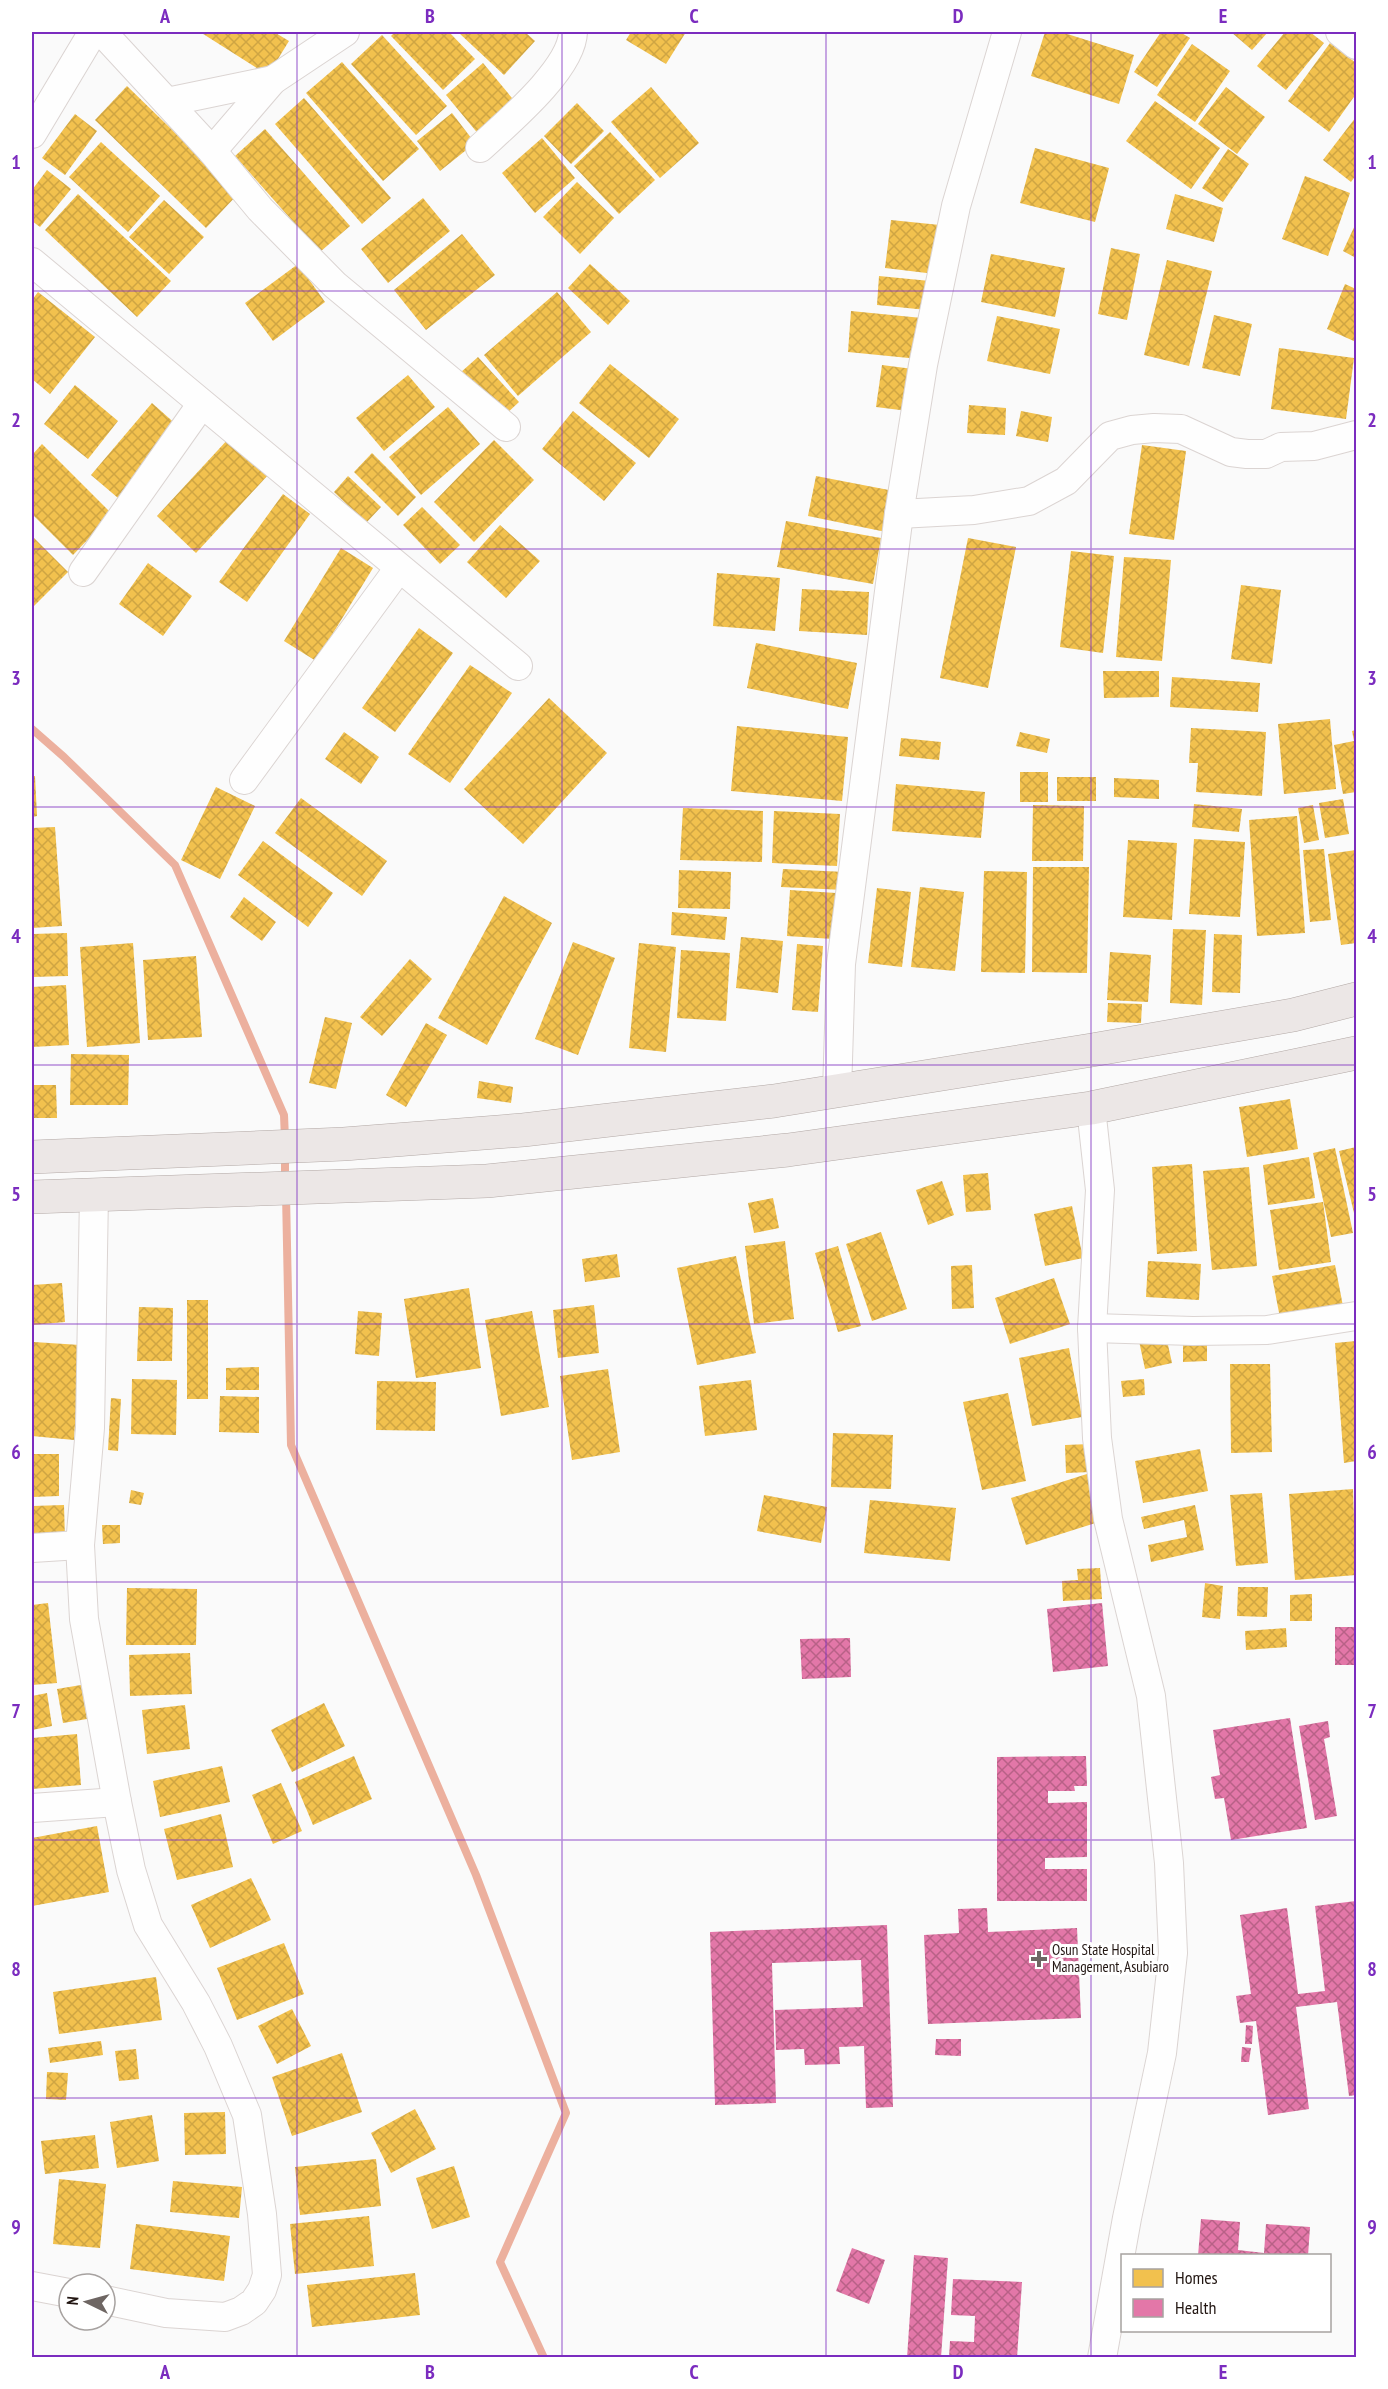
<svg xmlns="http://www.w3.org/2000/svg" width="1388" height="2389" font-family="'PT Sans Narrow',sans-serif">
  <defs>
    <pattern id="homes-cross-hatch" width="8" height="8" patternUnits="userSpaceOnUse" patternTransform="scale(1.5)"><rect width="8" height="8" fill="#f2c14e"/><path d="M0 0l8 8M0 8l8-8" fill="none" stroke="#cfa543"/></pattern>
    <pattern id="health-cross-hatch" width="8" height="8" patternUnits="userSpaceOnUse" patternTransform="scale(1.5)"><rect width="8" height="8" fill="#e377a8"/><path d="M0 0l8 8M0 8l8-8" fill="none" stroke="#b86187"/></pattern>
  </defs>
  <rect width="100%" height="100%" fill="#fafafa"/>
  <g fill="url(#homes-cross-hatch)">
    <polygon points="200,32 274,32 289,41 268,75"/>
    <polygon points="395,32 449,32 475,59 443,90 391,36"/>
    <polygon points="461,32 525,32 535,41 504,75 459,33"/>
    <polygon points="631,32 686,32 666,64 626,40"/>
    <polygon points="1045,32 1061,32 1134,55 1119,104 1031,76"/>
    <polygon points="1161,32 1180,32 1190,38 1157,87 1134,72"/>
    <polygon points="1231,32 1268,32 1252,50"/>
    <polygon points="1285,32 1310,32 1324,43 1286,90 1257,66"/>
    <polygon points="382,35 447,106 416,135 351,64"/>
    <polygon points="1330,43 1356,63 1356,94 1329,132 1288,101"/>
    <polygon points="1192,44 1230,71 1195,122 1157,95"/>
    <polygon points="342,62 419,149 383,181 306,93"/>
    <polygon points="483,63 517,104 480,136 446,95"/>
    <polygon points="127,86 238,194 206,228 95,120"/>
    <polygon points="651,87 699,143 660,178 611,122"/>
    <polygon points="1226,87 1265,117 1237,154 1198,124"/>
    <polygon points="304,98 391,198 362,224 275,124"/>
    <polygon points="1155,101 1220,148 1191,189 1126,141"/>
    <polygon points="577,103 604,131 571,164 544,136"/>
    <polygon points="452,113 475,143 440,171 417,141"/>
    <polygon points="75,114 97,131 65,175 42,158"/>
    <polygon points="1356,117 1356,175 1351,182 1323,160"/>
    <polygon points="265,129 350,226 320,252 235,156"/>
    <polygon points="610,132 655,180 619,214 574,166"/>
    <polygon points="542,138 575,178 535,213 502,173"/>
    <polygon points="101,142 160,196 128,232 69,177"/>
    <polygon points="1035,148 1109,168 1095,222 1020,203"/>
    <polygon points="1228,149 1249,164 1223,202 1202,188"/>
    <polygon points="47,170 71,189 40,227 32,221 32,190"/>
    <polygon points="1305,176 1350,193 1328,256 1282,239"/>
    <polygon points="577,182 614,218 580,254 543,217"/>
    <polygon points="78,194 171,281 137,317 45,230"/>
    <polygon points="1175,194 1223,208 1214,242 1166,229"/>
    <polygon points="423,198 450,231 388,283 361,249"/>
    <polygon points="164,200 204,237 169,274 129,237"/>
    <polygon points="891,220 940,225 935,274 885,268"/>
    <polygon points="1356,223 1356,258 1343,251"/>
    <polygon points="462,234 495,275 426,330 394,290"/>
    <polygon points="1111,248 1140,254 1127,320 1098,314"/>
    <polygon points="991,254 1065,268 1055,317 981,302"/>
    <polygon points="1167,260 1212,271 1189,366 1144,355"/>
    <polygon points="298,264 325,302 273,341 245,303"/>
    <polygon points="590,264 630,301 608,325 568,288"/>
    <polygon points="879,276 930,281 927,310 877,305"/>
    <polygon points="1345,284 1356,289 1356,342 1327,329"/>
    <polygon points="38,292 95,337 50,394 32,379 32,300"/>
    <polygon points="557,292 591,332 518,396 484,355"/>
    <polygon points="851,311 922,318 919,359 848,352"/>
    <polygon points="1214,315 1252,324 1240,376 1202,368"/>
    <polygon points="997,316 1060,329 1050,374 987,361"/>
    <polygon points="1279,348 1354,358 1346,419 1271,409"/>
    <polygon points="478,357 519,402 502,418 460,373"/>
    <polygon points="610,364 679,419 649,458 579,403"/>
    <polygon points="882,365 913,369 908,411 876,407"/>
    <polygon points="408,375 435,407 384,451 356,418"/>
    <polygon points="75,385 118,421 88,459 44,424"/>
    <polygon points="152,403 179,427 118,498 91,475"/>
    <polygon points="969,405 1006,408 1005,435 967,433"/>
    <polygon points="448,407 480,444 421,495 389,457"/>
    <polygon points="573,411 636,463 604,501 542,449"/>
    <polygon points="1021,411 1052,417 1048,442 1016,436"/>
    <polygon points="230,437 269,474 196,553 157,516"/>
    <polygon points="494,440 534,480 474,542 434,502"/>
    <polygon points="42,444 112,514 73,555 32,514 32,455"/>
    <polygon points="1142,445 1186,451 1174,540 1129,534"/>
    <polygon points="372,453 416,497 398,516 354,472"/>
    <polygon points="348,476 381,507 366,523 334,492"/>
    <polygon points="816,476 894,491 886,532 808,516"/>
    <polygon points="283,494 310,514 247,602 219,582"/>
    <polygon points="422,507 460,545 440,564 403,525"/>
    <polygon points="786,521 881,538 873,584 777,567"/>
    <polygon points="500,525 540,561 506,598 467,562"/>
    <polygon points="32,536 68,572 34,606 32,603"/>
    <polygon points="968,538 1016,547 988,688 940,678"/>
    <polygon points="341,548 373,568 316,661 284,641"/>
    <polygon points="1071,551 1114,556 1103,653 1060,647"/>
    <polygon points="1124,557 1171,560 1162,661 1116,657"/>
    <polygon points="148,563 192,596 163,636 119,604"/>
    <polygon points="717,573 780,578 775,631 713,626"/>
    <polygon points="1241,585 1281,590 1272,664 1231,659"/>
    <polygon points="802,589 869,592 867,635 799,631"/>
    <polygon points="419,628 453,653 395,732 362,708"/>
    <polygon points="756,643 857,663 848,709 747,688"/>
    <polygon points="470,665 512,693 450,783 408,754"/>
    <polygon points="1103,671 1159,671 1159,697 1104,698"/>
    <polygon points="1172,677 1260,683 1258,712 1170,707"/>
    <polygon points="549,698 607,753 523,844 464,789"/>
    <polygon points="1330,719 1336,789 1284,794 1278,724"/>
    <polygon points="737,726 848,737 842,801 731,791"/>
    <polygon points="1191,728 1266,732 1262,796 1196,792 1198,763 1189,763"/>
    <polygon points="1356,730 1356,792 1343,794 1334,745 1354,741 1352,731"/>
    <polygon points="344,732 379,757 361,784 325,759"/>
    <polygon points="1020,732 1050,739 1047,753 1016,746"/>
    <polygon points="901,738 941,742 939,760 899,756"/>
    <rect x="1020" y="772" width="28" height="30"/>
    <polygon points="32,776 35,776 37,816 32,817"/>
    <rect x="1057" y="777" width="39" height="24"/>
    <polygon points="1114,778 1159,780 1159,799 1114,797"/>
    <polygon points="896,784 985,792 981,838 892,831"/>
    <polygon points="216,787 255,806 220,879 181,860"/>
    <polygon points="301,798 387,861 362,896 275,833"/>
    <polygon points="1343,799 1349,834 1325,838 1319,803"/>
    <polygon points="1194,804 1242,809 1239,832 1192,827"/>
    <polygon points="1033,805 1084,806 1083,861 1032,861"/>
    <polygon points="1313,805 1319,840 1304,843 1298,808"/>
    <polygon points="683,808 763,811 762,862 680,860"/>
    <polygon points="774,811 840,814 837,866 772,863"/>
    <polygon points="1297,816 1305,933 1257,936 1249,820"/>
    <polygon points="55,827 62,926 32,928 32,828"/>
    <polygon points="1194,839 1245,842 1240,917 1189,914"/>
    <polygon points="1128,840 1177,843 1172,920 1123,917"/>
    <polygon points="263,841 333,893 308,927 238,875"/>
    <polygon points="1324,849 1331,920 1310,922 1303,850"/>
    <polygon points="1356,850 1356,943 1341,945 1328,854"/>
    <polygon points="1033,867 1089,867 1087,973 1032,972"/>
    <polygon points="783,869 845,872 844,890 781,887"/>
    <polygon points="679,870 731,872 730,909 678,908"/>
    <polygon points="984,871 1027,872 1025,973 981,972"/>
    <polygon points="920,887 964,892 955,971 911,967"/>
    <polygon points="877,888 911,892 902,967 868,963"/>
    <polygon points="790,890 836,893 833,939 787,936"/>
    <polygon points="504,896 552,923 487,1045 438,1018"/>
    <polygon points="244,897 276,922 262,941 230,917"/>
    <polygon points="672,912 727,917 725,940 671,935"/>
    <polygon points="1173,929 1206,930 1202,1005 1170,1003"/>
    <polygon points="67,933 68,976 32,977 32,934"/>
    <polygon points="1214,934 1242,935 1240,993 1212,992"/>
    <polygon points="741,937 783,941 778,993 736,988"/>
    <polygon points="573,942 615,958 578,1055 535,1039"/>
    <polygon points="133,943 140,1043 87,1047 80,947"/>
    <polygon points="639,943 676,947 666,1052 629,1048"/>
    <polygon points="797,944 823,946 818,1012 792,1010"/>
    <polygon points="681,950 730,953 726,1021 677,1018"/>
    <polygon points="1110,952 1151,955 1148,1002 1107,1000"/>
    <polygon points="196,956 202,1037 148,1040 143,960"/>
    <polygon points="410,959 432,979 382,1036 360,1017"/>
    <polygon points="66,985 69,1045 32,1047 32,987"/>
    <polygon points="1108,1003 1142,1004 1141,1023 1107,1022"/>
    <polygon points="325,1017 352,1023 336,1089 309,1083"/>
    <polygon points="426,1023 447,1035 406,1107 386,1095"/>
    <polygon points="71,1054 129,1055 128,1105 70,1105"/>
    <polygon points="479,1081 513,1087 511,1103 477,1098"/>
    <polygon points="32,1085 56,1085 57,1118 32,1118"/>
    <polygon points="1290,1099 1298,1149 1247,1157 1239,1107"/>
    <polygon points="1356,1147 1356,1212 1354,1213 1339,1151"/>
    <polygon points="1335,1148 1353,1233 1331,1237 1313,1153"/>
    <polygon points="1309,1157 1315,1198 1268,1205 1263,1165"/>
    <polygon points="1192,1164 1197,1251 1157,1254 1152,1167"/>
    <polygon points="1249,1167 1257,1266 1212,1270 1203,1171"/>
    <polygon points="988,1173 991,1210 966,1212 963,1175"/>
    <polygon points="942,1181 954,1215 928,1225 916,1190"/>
    <polygon points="773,1198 779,1228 754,1233 748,1203"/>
    <polygon points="1323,1202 1331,1262 1279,1270 1270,1210"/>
    <polygon points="1072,1206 1083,1258 1045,1266 1034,1214"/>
    <polygon points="881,1232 907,1309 872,1321 846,1244"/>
    <polygon points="785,1241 794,1319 754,1324 745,1246"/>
    <polygon points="838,1246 861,1326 838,1332 815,1253"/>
    <polygon points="617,1254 620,1277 585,1282 582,1259"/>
    <polygon points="736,1256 756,1353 697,1365 677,1268"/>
    <polygon points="1148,1261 1201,1264 1199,1300 1146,1297"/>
    <polygon points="972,1265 974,1308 952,1309 951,1266"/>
    <polygon points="1335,1265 1343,1306 1280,1318 1272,1276"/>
    <polygon points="1054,1278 1070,1324 1010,1344 995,1298"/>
    <polygon points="62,1283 65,1322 32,1325 32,1285"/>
    <polygon points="469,1288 481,1368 416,1378 404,1299"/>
    <rect x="187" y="1300" width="21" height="99"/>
    <polygon points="594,1305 599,1353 558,1358 553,1310"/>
    <polygon points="139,1307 173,1308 172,1361 137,1361"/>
    <polygon points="358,1311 382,1313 379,1356 355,1354"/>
    <polygon points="532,1311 549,1407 501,1416 485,1320"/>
    <polygon points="1166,1336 1172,1363 1145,1369 1139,1341"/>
    <polygon points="1356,1341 1356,1461 1344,1463 1335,1343"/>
    <polygon points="34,1342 80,1345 74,1440 32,1436"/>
    <polygon points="1207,1344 1207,1361 1183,1362 1183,1345"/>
    <polygon points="1069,1348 1082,1417 1032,1426 1019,1358"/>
    <polygon points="1230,1364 1270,1364 1272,1452 1231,1453"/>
    <polygon points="259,1367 259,1390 226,1390 226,1368"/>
    <polygon points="608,1369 620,1452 572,1460 560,1376"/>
    <polygon points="132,1379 177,1380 176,1435 131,1434"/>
    <polygon points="1144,1379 1145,1395 1123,1397 1121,1381"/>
    <polygon points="751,1380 757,1430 705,1436 699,1386"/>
    <polygon points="377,1381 436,1382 435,1431 376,1430"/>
    <polygon points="1008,1393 1026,1481 982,1490 963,1402"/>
    <polygon points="220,1396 259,1397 259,1433 219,1432"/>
    <polygon points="111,1398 121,1399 118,1451 108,1450"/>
    <polygon points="833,1433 893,1435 891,1489 831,1487"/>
    <polygon points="1090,1444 1091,1472 1066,1473 1065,1445"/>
    <polygon points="1200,1449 1208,1491 1143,1503 1135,1461"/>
    <polygon points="32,1454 59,1454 59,1496 32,1497"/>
    <polygon points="1090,1473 1105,1520 1026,1545 1011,1498"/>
    <polygon points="1353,1489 1356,1575 1295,1580 1289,1494"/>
    <polygon points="131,1490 144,1493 141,1505 129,1503"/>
    <polygon points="1262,1493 1268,1563 1236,1566 1230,1495"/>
    <polygon points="764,1495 827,1507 821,1543 757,1531"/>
    <polygon points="870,1500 956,1508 950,1561 864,1553"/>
    <polygon points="64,1505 65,1540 32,1541 32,1506"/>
    <polygon points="1195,1505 1204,1550 1151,1562 1148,1545 1187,1537 1184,1520 1144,1529 1141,1517"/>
    <polygon points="102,1525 120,1525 120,1543 103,1544"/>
    <polygon points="1100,1568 1102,1599 1063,1601 1062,1581 1078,1580 1077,1569"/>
    <polygon points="1205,1583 1223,1586 1220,1619 1202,1617"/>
    <polygon points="1238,1587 1268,1587 1267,1617 1237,1616"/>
    <polygon points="127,1588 197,1589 196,1645 126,1645"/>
    <polygon points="1312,1594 1312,1621 1290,1621 1290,1595"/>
    <polygon points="48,1603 57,1683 32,1685 32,1605"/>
    <polygon points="1286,1628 1287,1647 1246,1650 1245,1631"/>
    <polygon points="190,1653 192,1694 130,1696 129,1655"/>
    <polygon points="81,1685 87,1719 63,1723 57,1689"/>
    <polygon points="47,1693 52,1726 32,1730 32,1696"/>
    <polygon points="324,1703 345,1746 292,1772 271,1730"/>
    <polygon points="185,1705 190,1749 147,1754 142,1710"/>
    <polygon points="77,1734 81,1785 32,1789 32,1738"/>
    <polygon points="354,1756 372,1799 313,1825 295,1782"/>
    <polygon points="222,1766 230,1802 160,1817 153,1781"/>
    <polygon points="281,1783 302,1831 273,1844 252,1795"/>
    <polygon points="221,1814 233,1867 177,1880 164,1829"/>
    <polygon points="97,1826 109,1892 32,1906 32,1838"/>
    <polygon points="251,1878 271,1920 210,1948 191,1905"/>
    <polygon points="284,1943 304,1994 237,2020 217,1968"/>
    <polygon points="156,1977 162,2020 59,2034 53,1992"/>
    <polygon points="292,2009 311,2046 277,2064 258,2026"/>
    <polygon points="101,2041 103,2055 50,2063 48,2048"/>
    <polygon points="136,2049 139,2079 119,2081 115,2051"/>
    <polygon points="342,2053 362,2112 292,2136 272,2077"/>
    <polygon points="47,2072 68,2073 66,2100 46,2099"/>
    <polygon points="415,2109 436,2149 391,2173 371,2133"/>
    <polygon points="225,2112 226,2154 185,2155 184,2113"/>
    <polygon points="152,2115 159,2161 117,2168 110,2122"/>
    <polygon points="95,2135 99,2168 45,2174 41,2141"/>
    <polygon points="376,2159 381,2206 300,2215 295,2167"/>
    <polygon points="454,2166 470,2217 432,2229 416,2178"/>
    <polygon points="59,2179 106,2184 100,2248 53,2244"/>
    <polygon points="173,2181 242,2187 239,2218 170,2212"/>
    <polygon points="369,2216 374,2266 295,2274 290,2224"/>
    <polygon points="136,2224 230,2236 224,2281 130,2269"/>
    <polygon points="415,2273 420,2315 312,2327 307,2285"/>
  </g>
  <g fill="url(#health-cross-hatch)">
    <polygon points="1102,1603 1108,1666 1053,1672 1047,1609"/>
    <rect x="1335" y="1627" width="21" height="38"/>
    <polygon points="850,1638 851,1677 802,1679 800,1639"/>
    <polygon points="1290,1718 1307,1828 1231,1840 1224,1798 1215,1799 1211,1777 1220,1775 1213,1730"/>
    <polygon points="1328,1721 1330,1737 1324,1739 1337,1816 1315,1820 1299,1726"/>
    <polygon points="1086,1756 1087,1786 1074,1786 1075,1791 1048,1791 1048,1803 1087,1802 1087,1857 1045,1858 1045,1869 1087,1869 1087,1901 997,1901 997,1757"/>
    <polygon points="1356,1901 1356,2095 1349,2096 1337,2002 1296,2007 1309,2109 1268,2115 1256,2021 1240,2023 1236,1996 1251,1994 1240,1915 1287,1908 1298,1994 1325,1991 1315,1906"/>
    <polygon points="987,1908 988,1932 1077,1928 1081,2018 928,2024 924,1935 959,1933 958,1909"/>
    <polygon points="887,1925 893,2107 866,2108 864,2046 839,2047 840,2064 805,2065 804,2049 776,2050 775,2010 863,2007 861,1960 772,1963 776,2103 715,2105 710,1932"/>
    <polygon points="1246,2025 1253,2026 1252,2044 1245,2044"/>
    <polygon points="936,2039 961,2039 961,2056 935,2055"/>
    <polygon points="1242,2047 1251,2048 1249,2062 1241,2062"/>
    <polygon points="1201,2219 1240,2222 1238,2250 1264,2253 1266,2224 1310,2227 1308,2256 1198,2256"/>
    <polygon points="852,2248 885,2260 869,2304 836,2291"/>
    <polygon points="914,2255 948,2258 941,2358 907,2358"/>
    <polygon points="953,2279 1022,2282 1017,2358 949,2358 950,2341 974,2342 975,2316 951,2315"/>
  </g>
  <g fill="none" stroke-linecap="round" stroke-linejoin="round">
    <g stroke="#ecb09e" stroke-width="8">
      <polyline points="32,729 64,757 175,865 284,1115 285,1139"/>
      <polyline points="285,1152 285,1181"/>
      <polyline points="286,1194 291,1445 476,1875 566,2113 500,2262 544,2358"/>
    </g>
    <g stroke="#dbd4d2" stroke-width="30">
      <g id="street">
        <polyline points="102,32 212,151 260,209 335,285 506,427"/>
        <polyline points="1340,32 1356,45"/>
        <polyline points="167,102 273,80"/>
        <polyline points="32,134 93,32"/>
        <path d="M480 148C507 123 572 69 573 32"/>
        <polyline points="212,151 273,80 345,32"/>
        <polyline points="32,262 518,666"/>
        <polyline points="899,514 974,510 1029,501 1066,481 1110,436 1132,430 1154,428 1181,429 1231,452 1247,454 1266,454 1281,447 1314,446 1356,435"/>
        <polyline points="83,572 201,405"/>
        <polyline points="244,780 399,568"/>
        <polyline points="837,1092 841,964 899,514 923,365 956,206 1007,32"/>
        <polyline points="1091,1108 1100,1190 1092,1328 1097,1438 1108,1519 1151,1696 1169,1863 1173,1953 1162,2053 1127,2218 1102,2358"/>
        <polyline points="94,1195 90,1428 80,1545 84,1619 117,1802 131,1870 148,1925 196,2003 218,2046 247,2115 262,2214 267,2275 262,2290 254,2302 241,2311 225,2317 166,2313 105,2300"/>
        <polyline points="1092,1328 1193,1331 1267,1330 1356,1316"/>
        <polyline points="32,1548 80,1545"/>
        <polyline points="32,1808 117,1802"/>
        <polyline points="32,2286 69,2293"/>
      </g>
    </g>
    <g stroke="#b2a8a5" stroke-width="34">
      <g id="primary">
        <polyline points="32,1157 344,1144 523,1130 774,1101 1092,1050 1293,1015 1356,999"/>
        <polyline points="32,1197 487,1181 788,1150 1091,1108 1356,1053"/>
      </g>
    </g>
    <use href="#street" stroke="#fefefe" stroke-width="28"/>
    <use href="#primary" stroke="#ece7e6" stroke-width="33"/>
  </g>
  <path fill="none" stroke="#7b2cbf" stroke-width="1.5" stroke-opacity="0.55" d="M297 32V2358M562 32V2358M826 32V2358M1091 32V2358M32 291H1356M32 549H1356M32 807H1356M32 1065H1356M32 1324H1356M32 1582H1356M32 1840H1356M32 2098H1356"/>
  <path fill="#6e6663" stroke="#fff" stroke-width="2" d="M1036 1950h6v6h6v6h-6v6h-6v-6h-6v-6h6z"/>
  <g text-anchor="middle" stroke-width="6" stroke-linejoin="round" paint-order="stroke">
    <g font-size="15" fill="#221612" stroke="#fff" text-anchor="start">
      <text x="1052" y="1955">Osun State Hospital<tspan x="1052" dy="17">Management, Asubiaro</tspan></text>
    </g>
  </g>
  <rect width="1388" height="2389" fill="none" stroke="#ffffff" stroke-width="66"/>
  <rect x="1121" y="2254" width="210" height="78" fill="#ffffff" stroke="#a7a2a0" stroke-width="1.5"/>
  <rect x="1133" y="2269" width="30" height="18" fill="#f2c14e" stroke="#a7a2a0" stroke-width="1.5"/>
  <text x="1175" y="2284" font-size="18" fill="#221612">Homes</text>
  <rect x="1133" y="2299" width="30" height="18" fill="#e377a8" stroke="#a7a2a0" stroke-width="1.5"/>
  <text x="1175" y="2314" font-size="18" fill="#221612">Health</text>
  <g transform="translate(87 2302) rotate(275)"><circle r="28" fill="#ffffff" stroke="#a7a2a0" stroke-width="1.5"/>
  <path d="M0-4.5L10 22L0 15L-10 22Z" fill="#6e6663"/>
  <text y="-9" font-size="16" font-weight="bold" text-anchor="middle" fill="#221612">N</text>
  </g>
  <rect x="33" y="33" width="1322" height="2323" fill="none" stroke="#7b2cbf" stroke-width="2"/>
  <g font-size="20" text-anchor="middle" font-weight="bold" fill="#7b2cbf">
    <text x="165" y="23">A</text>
    <text x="430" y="23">B</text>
    <text x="694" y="23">C</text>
    <text x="958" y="23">D</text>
    <text x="1223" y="23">E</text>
    <text x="16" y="169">1</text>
    <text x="1372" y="169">1</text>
    <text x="16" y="427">2</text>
    <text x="1372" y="427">2</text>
    <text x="16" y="685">3</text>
    <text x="1372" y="685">3</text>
    <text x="16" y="943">4</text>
    <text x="1372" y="943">4</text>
    <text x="16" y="1201">5</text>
    <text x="1372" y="1201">5</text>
    <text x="16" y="1459">6</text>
    <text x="1372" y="1459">6</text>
    <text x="16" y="1718">7</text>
    <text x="1372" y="1718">7</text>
    <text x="16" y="1976">8</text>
    <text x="1372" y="1976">8</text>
    <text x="16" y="2234">9</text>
    <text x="1372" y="2234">9</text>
    <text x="165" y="2379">A</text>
    <text x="430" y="2379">B</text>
    <text x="694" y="2379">C</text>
    <text x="958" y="2379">D</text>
    <text x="1223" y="2379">E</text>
  </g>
</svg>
